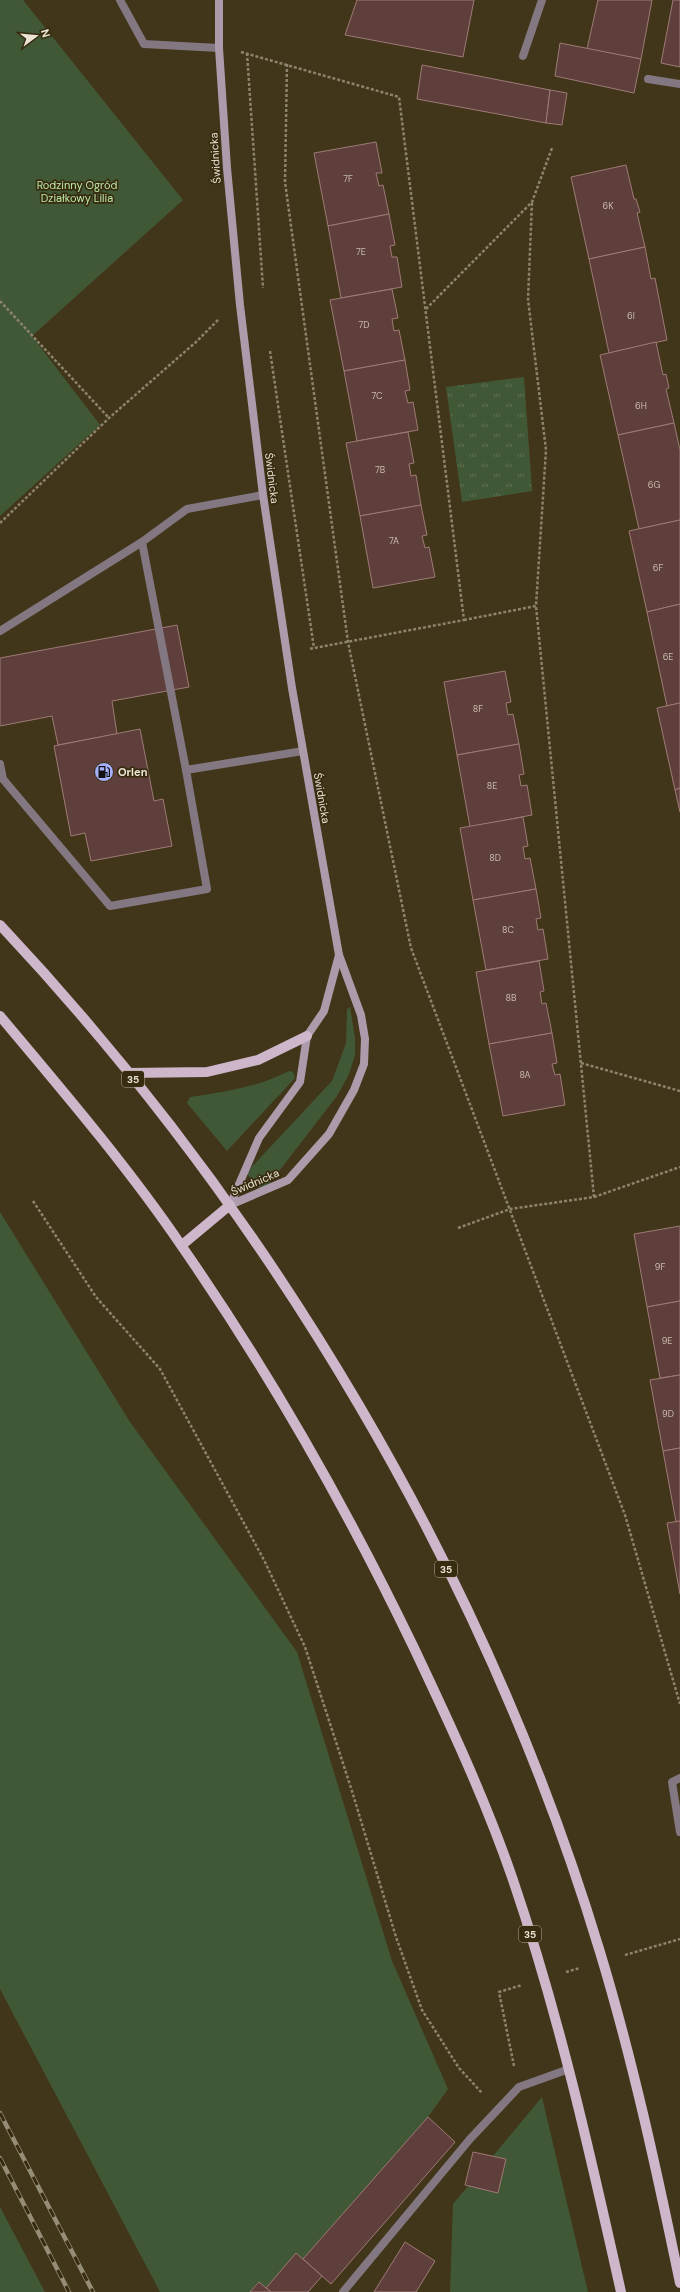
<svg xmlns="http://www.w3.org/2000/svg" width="680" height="2292" font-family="'DM Sans',sans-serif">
  <defs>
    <pattern id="park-tufts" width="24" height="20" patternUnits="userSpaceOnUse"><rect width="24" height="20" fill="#415837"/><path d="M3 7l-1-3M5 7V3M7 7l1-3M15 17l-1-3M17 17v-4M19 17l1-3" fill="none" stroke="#5d7053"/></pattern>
  </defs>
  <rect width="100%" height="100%" fill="#41361a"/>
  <g fill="#415837">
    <polygon points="0,0 23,0 183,200 32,336 100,425 0,516"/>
    <polygon points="350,1007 355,1038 355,1055 349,1074 337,1096 266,1188 261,1190 246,1173 332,1081 346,1043 347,1009"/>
    <path d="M289 1071 293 1072 295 1078 227 1151 187 1103 190 1097C224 1092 258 1087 289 1071Z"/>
    <polygon points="0,1212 130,1422 297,1652 392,1961 448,2089 428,2117 303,2259 296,2253 266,2288 258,2282 250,2292 160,2292 0,1989"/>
    <polygon points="542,2097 588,2292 450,2292 453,2204"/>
    <polygon points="0,2207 45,2292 0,2292"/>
  </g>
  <polygon fill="url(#park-tufts)" points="524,377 532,491 462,502 446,387"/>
  <g fill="#5f3f3b" stroke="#9e7a76">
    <polygon points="357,0 474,0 463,57 345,35"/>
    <polygon points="598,0 652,0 641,59 587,49"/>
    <polygon points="673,0 680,0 680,67 661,63"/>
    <polygon points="560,43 641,59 634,93 555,76"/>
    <polygon points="422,65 550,90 546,123 417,99"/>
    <polygon points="550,90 567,93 562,125 546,123"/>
    <polygon points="376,142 382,173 376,173 379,186 383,185 389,214 328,226 314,153"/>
    <polygon points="626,165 634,199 636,199 640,212 637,213 645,247 589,259 571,177"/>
    <polygon points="389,214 395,245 390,246 392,257 397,257 402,287 341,298 328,226"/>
    <polygon points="645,247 651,279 655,278 667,340 609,353 589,259"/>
    <polygon points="392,289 398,318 392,319 394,331 399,330 405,360 344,371 330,300"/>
    <polygon points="656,342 663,375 666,374 669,388 666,389 674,423 618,435 600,355"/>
    <polygon points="405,360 410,390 405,391 408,403 413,402 418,430 357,441 344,371"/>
    <polygon points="674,423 680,450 680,520 639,529 618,435"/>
    <polygon points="408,432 414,463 409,464 411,476 416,475 421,505 360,516 346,443"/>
    <polygon points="421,505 427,535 422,536 425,548 429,547 435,577 373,588 360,516"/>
    <polygon points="680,520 680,604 647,612 629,531"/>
    <polygon points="680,604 680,703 667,706 647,612"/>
    <polygon points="177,625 189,687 112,701 117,734 58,745 52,716 0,726 0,658"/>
    <polygon points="505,671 511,702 506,703 508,715 513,714 519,744 457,755 444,682"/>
    <polygon points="680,703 680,788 675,790 657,708"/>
    <polygon points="140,729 154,801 163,799 172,846 91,861 85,833 71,836 54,746"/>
    <polygon points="519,744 524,774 519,775 521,786 527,785 532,815 470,827 457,755"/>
    <polygon points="680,788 680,812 675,790"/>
    <polygon points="523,817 528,846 523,847 525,859 530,858 536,889 473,900 460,828"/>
    <polygon points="536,889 541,918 536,919 538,930 543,929 548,959 486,970 473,900"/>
    <polygon points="539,961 544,991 540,992 542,1004 546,1003 552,1033 489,1044 476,972"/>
    <polygon points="552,1033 557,1063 552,1064 555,1075 560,1074 565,1105 503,1116 489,1044"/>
    <polygon points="680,1226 680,1301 647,1307 634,1234"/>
    <polygon points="680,1301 680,1375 660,1378 647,1307"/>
    <polygon points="680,1375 680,1448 663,1451 650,1380"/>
    <polygon points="680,1448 680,1521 676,1522 663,1451"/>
    <polygon points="680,1521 680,1594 667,1523"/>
    <polygon points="428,2117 455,2142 331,2284 303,2259"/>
    <polygon points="473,2152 506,2159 498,2193 465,2185"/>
    <polygon points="405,2242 435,2261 416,2292 374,2292"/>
    <polygon points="296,2253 322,2276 308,2292 271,2292 266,2288"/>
    <polygon points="259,2282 266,2288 271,2292 250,2292"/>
  </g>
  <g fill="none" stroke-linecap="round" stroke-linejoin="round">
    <g stroke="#8d846d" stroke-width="2.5" stroke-dasharray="3 2" stroke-linecap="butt">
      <polyline points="241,52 399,97 464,620 309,649"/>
      <polyline points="247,53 263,288"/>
      <polyline points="287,64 285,182 348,642 411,948 625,1515 680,1704"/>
      <polyline points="0,301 109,418"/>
      <polyline points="426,309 532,202 552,148"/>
      <polyline points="270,351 314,648"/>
      <polyline points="0,523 109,418 196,342 219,319"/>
      <polyline points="464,620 536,606 546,450 528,299 532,202"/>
      <polyline points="581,1063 680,1091"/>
      <polyline points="594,1197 680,1167"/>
      <polyline points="33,1201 96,1297 160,1369 264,1560 305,1647 352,1791 396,1937 422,2010 459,2068 482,2093"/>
      <polyline points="458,1228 510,1209 594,1197 536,606"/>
      <polyline points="625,1955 680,1939"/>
      <polyline points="566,1972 580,1968"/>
      <polyline points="514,2066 499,1992 522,1985"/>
    </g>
    <g stroke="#837781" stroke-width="8">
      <polyline points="120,0 144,44 219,48"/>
      <polyline points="523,56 542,0"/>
      <polyline points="648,79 680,84"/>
      <polyline points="263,495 187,509 142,542 186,770 303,751"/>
      <polyline points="0,631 142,542"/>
      <polyline points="0,764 3,779 110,906 207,889 186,770"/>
      <polyline points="343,2292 470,2139 519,2087 569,2069"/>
    </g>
    <polyline stroke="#837781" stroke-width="8" points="680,1778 672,1782 680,1832"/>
    <g stroke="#ad9bab" stroke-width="8">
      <polyline points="219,0 219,48 227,168 240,305 263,495 292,688 339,955 361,1015 365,1039 364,1064 354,1090 329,1134 288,1180 230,1205"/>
      <polyline points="230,1205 259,1138 300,1082 307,1036 324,1011 339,955"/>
    </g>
    <g stroke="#ceb6cb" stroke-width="10">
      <path d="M0 925C270 1212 486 1574 600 1952 633 2061 657 2172 680 2283"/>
      <path d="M0 1016C63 1091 128 1167 183 1248 271 1375 347 1509 414 1648 450 1724 486 1801 513 1880 559 2015 590 2153 621 2292"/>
      <polyline points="129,1073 207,1072 258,1060 307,1036"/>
      <polyline points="182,1245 230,1205"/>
    </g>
    <g stroke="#968d77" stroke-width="4.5">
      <g id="rail">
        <polyline points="0,2113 93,2292"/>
        <polyline points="0,2158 69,2292"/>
      </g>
    </g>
    <use href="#rail" stroke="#372c10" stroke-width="3" stroke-dasharray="9" stroke-linecap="butt"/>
  </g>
  <defs>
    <g id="fuel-disc" transform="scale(1)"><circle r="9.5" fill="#a5b1fc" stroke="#372c10"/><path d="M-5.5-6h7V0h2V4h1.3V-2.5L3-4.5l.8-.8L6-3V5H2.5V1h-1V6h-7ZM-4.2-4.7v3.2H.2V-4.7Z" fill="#111"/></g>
  </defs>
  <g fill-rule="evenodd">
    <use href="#fuel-disc" x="104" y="772"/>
  </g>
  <g text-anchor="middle" stroke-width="3.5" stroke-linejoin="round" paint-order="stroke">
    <g font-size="9" fill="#c8bbae">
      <text x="348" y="182">7F</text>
      <text x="608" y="209">6K</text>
      <text x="361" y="255">7E</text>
      <text x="631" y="319">6I</text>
      <text x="364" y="328">7D</text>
      <text x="377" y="399">7C</text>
      <text x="641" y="409">6H</text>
      <text x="380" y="473">7B</text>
      <text x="654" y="488">6G</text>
      <text x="394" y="544">7A</text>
      <text x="658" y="571">6F</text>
      <text x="668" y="660">6E</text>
      <text x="478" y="712">8F</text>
      <text x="492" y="789">8E</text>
      <text x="495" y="861">8D</text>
      <text x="508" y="933">8C</text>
      <text x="511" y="1001">8B</text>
      <text x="525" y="1078">8A</text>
      <text x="660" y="1270">9F</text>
      <text x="667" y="1344">9E</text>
      <text x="668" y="1417">9D</text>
    </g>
    <g fill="#372c10" stroke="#b5ad99" stroke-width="1">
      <rect x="122" y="1071" width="22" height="16" rx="3"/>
      <rect x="435" y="1561" width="22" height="16" rx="3"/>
      <rect x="519" y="1926" width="22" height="16" rx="3"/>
    </g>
    <g font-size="10" font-weight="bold" fill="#ebe4d4">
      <text x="133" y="1083">35</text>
      <text x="446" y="1573">35</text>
      <text x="530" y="1938">35</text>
    </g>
    <g font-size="11" fill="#ebe4d4" stroke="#372c10">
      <text transform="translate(215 158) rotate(-94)" y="4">Świdnicka</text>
      <text transform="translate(272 478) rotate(83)" y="4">Świdnicka</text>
      <text transform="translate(322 798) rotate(80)" y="4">Świdnicka</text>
      <text transform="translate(255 1182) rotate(-23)" y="4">Świdnicka</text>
    </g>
    <g font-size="11" fill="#bce8a9" stroke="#372c10">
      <text x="77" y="189">Rodzinny Ogród<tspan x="77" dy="13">Działkowy Lilia</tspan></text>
    </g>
    <g font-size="11" font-weight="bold" fill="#ebe4d4" stroke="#372c10" text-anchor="start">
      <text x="118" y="776">Orlen</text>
    </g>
  </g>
  <g transform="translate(36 36) rotate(74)" stroke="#372c10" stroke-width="3" paint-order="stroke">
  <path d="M0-3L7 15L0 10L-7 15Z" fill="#ebe4d4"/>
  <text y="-6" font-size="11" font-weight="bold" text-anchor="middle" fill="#ebe4d4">N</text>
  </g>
</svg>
